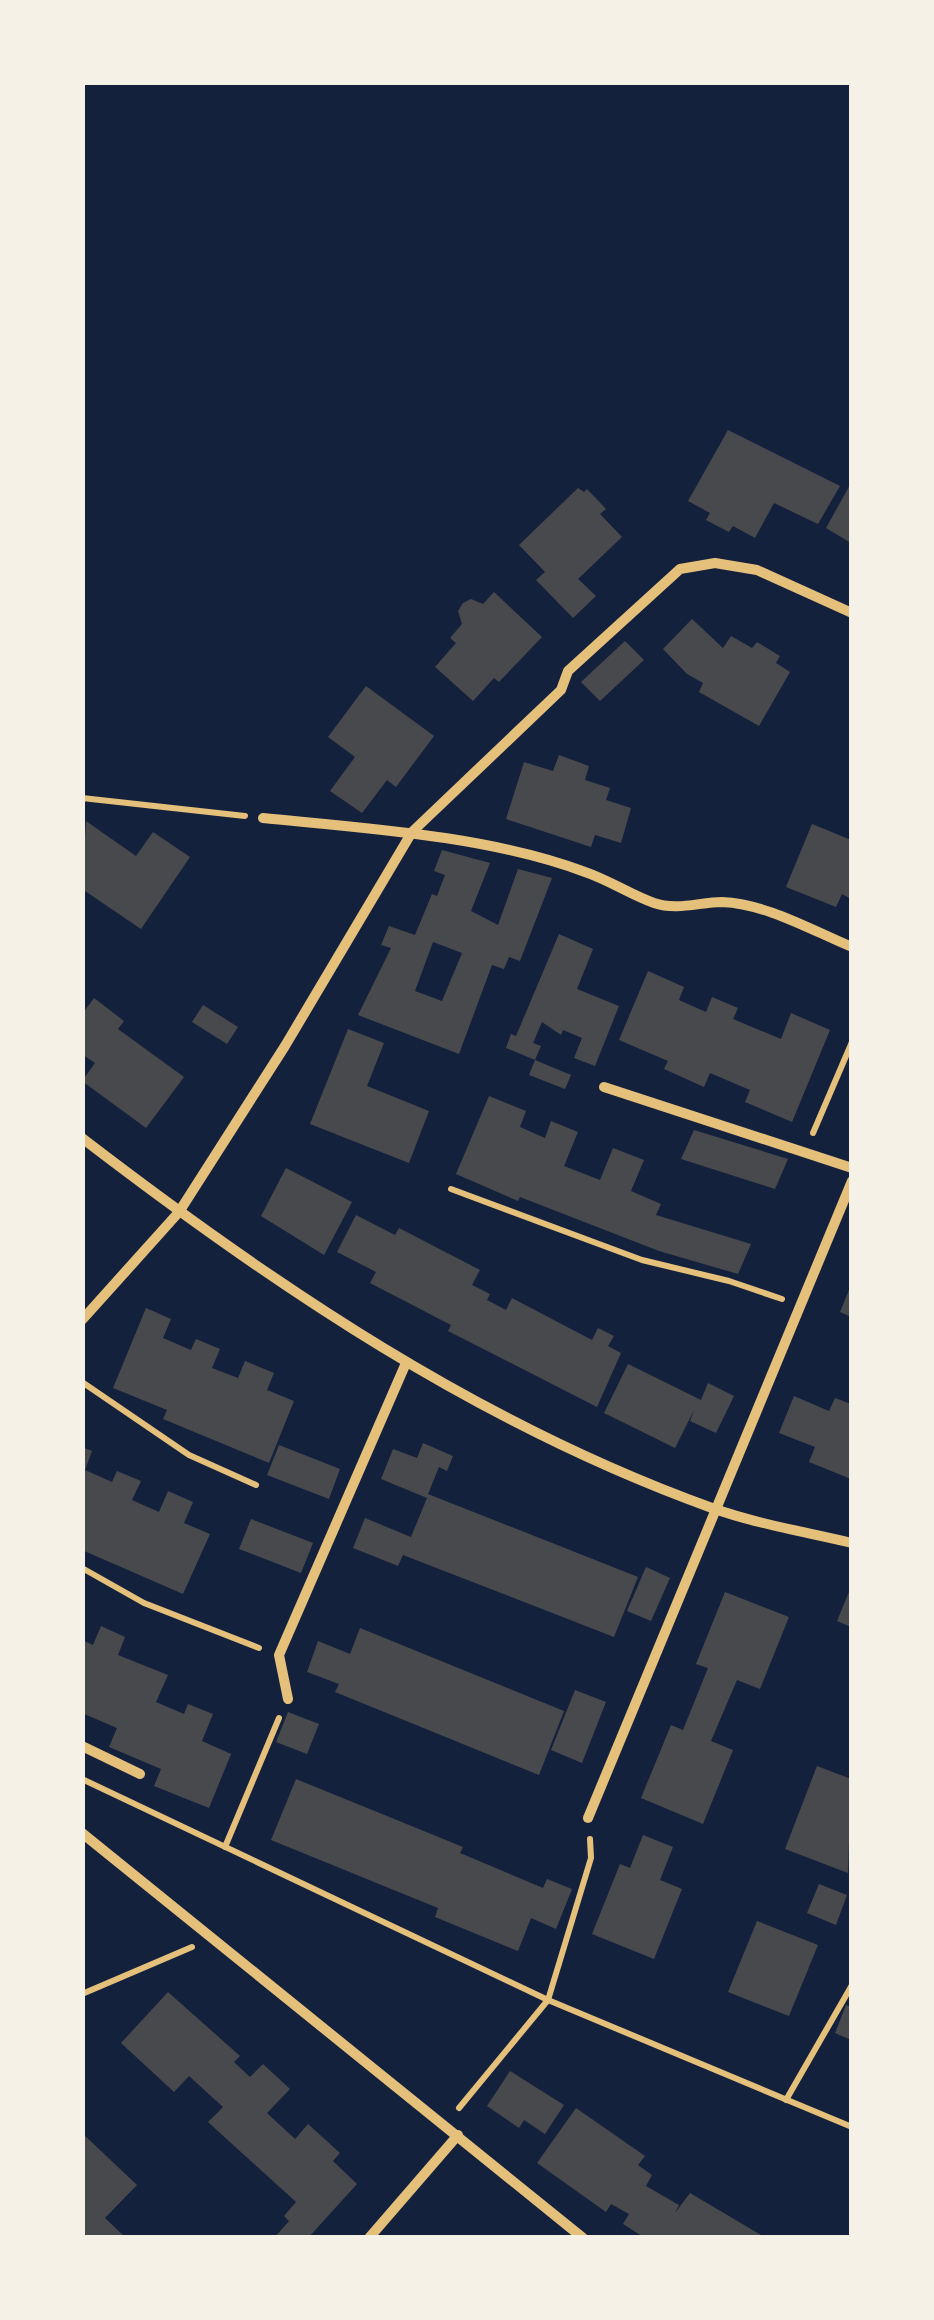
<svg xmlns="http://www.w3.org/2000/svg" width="934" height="2320" font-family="'Roboto Condensed',sans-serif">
  <rect width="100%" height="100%" fill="#14213d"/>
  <g fill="#48494c" fill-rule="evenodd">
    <polygon points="728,430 840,486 818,524 774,503 755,538 733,526 729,532 706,520 710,513 688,501"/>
    <polygon points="851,483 851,543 826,528"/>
    <polygon points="578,488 584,492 587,489 606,509 600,514 622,537 578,579 596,596 573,618 536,580 545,572 519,545"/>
    <polygon points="494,592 542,637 499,682 494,678 473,701 435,667 456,643 450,638 462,624 458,611 463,603 471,599 483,604"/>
    <polygon points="692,619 723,648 731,636 752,648 757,642 780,656 776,663 790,672 759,726 699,692 703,683 687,674 663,649"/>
    <polygon points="625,641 644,660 600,701 581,682"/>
    <polygon points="366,686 434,736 396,787 387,780 362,813 330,791 355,757 328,737"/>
    <polygon points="559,755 589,766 585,780 610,788 606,800 631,808 621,843 595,835 591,847 506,819 524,762 553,771"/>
    <polygon points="86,821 136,856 153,832 190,857 141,929 82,889"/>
    <polygon points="812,824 851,840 851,899 842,894 836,907 786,887"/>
    <path d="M442 850 490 863 471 911 498 925 518 869 552 878 520 961 509 957 504 969 492 965 459 1054 358 1015 391 948 381 945 389 926 415 935 432 894 437 896 445 875 434 871ZM433 942 462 953 442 1001 415 991Z"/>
    <polygon points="559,934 593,949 577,989 619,1006 595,1066 574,1058 582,1038 563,1030 561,1035 542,1022 533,1043 541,1046 535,1060 506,1048 511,1034 516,1036"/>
    <polygon points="648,971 684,987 679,1000 706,1012 712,997 738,1008 733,1019 781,1039 791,1013 830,1030 792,1122 745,1102 750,1090 710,1073 704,1087 664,1069 668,1061 619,1040"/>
    <polygon points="94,998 124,1021 118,1029 184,1077 146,1128 82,1081 95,1063 82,1054 82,1014"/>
    <polygon points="203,1005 238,1027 227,1044 192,1022"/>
    <polygon points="348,1029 384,1043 367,1086 429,1111 409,1163 310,1124"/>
    <polygon points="535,1060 571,1075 565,1089 529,1075"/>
    <polygon points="489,1096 526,1111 520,1127 545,1138 551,1121 578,1132 564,1166 600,1180 613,1148 644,1160 631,1191 661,1204 656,1215 751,1244 738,1274 659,1251 520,1197 518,1201 456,1174"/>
    <polygon points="694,1130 788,1159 775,1189 681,1159"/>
    <polygon points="286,1168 352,1202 324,1255 261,1216"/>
    <polygon points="356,1215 395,1235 399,1228 480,1270 472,1285 490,1294 487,1300 506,1310 512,1298 592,1340 598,1328 614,1336 608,1346 621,1353 597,1407 448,1331 451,1325 370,1283 376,1272 337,1252"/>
    <polygon points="851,1285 851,1317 840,1312"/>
    <polygon points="146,1308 171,1319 163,1338 191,1350 196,1339 220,1349 212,1368 238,1378 245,1361 274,1373 267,1390 294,1401 269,1463 163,1419 167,1410 113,1388"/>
    <polygon points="628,1364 701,1400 708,1383 734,1396 716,1433 690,1421 694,1410 675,1448 604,1413"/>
    <polygon points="794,1396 829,1411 835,1398 851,1404 851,1479 809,1462 815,1447 779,1433"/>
    <polygon points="423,1443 453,1456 447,1471 439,1467 428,1494 638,1577 614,1637 403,1555 398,1566 353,1548 365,1518 411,1537 427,1498 381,1479 393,1449 417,1458"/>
    <polygon points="279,1445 340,1469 329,1499 267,1475"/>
    <polygon points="82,1447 92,1451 85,1470 112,1482 117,1471 141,1481 132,1500 159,1512 168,1491 193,1502 184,1523 210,1534 183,1594 82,1550"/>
    <polygon points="251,1519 313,1543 301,1573 239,1549"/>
    <polygon points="646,1567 670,1578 651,1621 627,1611"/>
    <polygon points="851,1587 851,1627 837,1621"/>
    <polygon points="725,1592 789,1617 760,1689 737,1680 711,1741 733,1750 703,1824 641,1798 671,1725 683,1730 708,1668 696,1664"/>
    <polygon points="101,1626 125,1637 118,1655 168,1675 156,1702 184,1714 188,1704 213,1714 202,1741 231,1754 209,1808 154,1786 161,1769 109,1747 117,1728 82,1713 82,1640 93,1645"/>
    <polygon points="360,1628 564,1711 539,1775 335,1692 339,1684 307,1672 318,1641 350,1654"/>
    <polygon points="575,1690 606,1702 582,1763 551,1750"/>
    <polygon points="288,1712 319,1724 307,1754 276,1742"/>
    <polygon points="817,1766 851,1779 848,1873 785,1849"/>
    <polygon points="296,1779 463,1847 460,1853 543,1888 547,1879 572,1889 556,1929 531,1918 518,1951 435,1917 438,1908 271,1840"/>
    <polygon points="643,1835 673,1847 660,1880 682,1889 654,1959 592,1934 620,1864 630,1868"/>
    <polygon points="819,1884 847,1895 836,1925 807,1913"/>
    <polygon points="757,1921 818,1945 789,2016 728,1992"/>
    <polygon points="168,1992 240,2056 234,2062 250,2077 263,2064 290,2089 267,2113 295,2139 308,2124 340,2153 333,2161 357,2184 308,2238 274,2238 289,2221 284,2216 296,2202 208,2122 223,2107 189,2076 174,2092 121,2043"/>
    <polygon points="846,2005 851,2007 851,2040 835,2033"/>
    <polygon points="510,2071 564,2105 545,2134 524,2120 519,2128 487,2106"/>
    <polygon points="576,2108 645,2156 638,2165 652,2175 646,2186 679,2205 675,2213 690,2193 766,2238 645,2238 623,2224 629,2214 611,2204 606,2212 537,2163"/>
    <polygon points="82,2133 137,2185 105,2218 126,2238 89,2238 82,2231"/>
  </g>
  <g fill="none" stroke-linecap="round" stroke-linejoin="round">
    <g stroke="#e5c07b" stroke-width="6">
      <polyline points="82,798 245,816"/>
      <polyline points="813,1133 852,1042"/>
      <polyline points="451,1189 642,1260 729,1281 782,1299"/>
      <polyline points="82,1382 189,1455 256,1485"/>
      <polyline points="82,1568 144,1603 259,1648"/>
      <polyline points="82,1779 548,2000 852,2127"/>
      <polyline points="225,1847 279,1718"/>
      <polyline points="82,1994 192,1947"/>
      <polyline points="786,2100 852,1985"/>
      <polyline points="459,2108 548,2000 591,1858 590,1839"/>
    </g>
    <g stroke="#e5c07b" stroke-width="10">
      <path d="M263 818C364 828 490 836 585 872 609 880 631 895 654 903 677 911 700 902 722 902 767 904 811 930 852 947"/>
      <polyline points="604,1087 852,1168"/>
      <path d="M82 1138C276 1287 481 1425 712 1508 757 1524 806 1532 852 1543"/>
      <polyline points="82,1320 179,1212 285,1046 412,832 561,690 568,671 680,569 715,563 757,570 852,613"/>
      <polyline points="288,1699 279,1655 406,1363"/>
      <polyline points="82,1746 140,1774"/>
      <polyline points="588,1818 852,1181"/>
      <polyline points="82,1833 583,2238"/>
      <polyline points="369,2238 458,2135"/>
    </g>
  </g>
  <rect width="934" height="2320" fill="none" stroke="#f6f1e7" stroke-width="170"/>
</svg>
